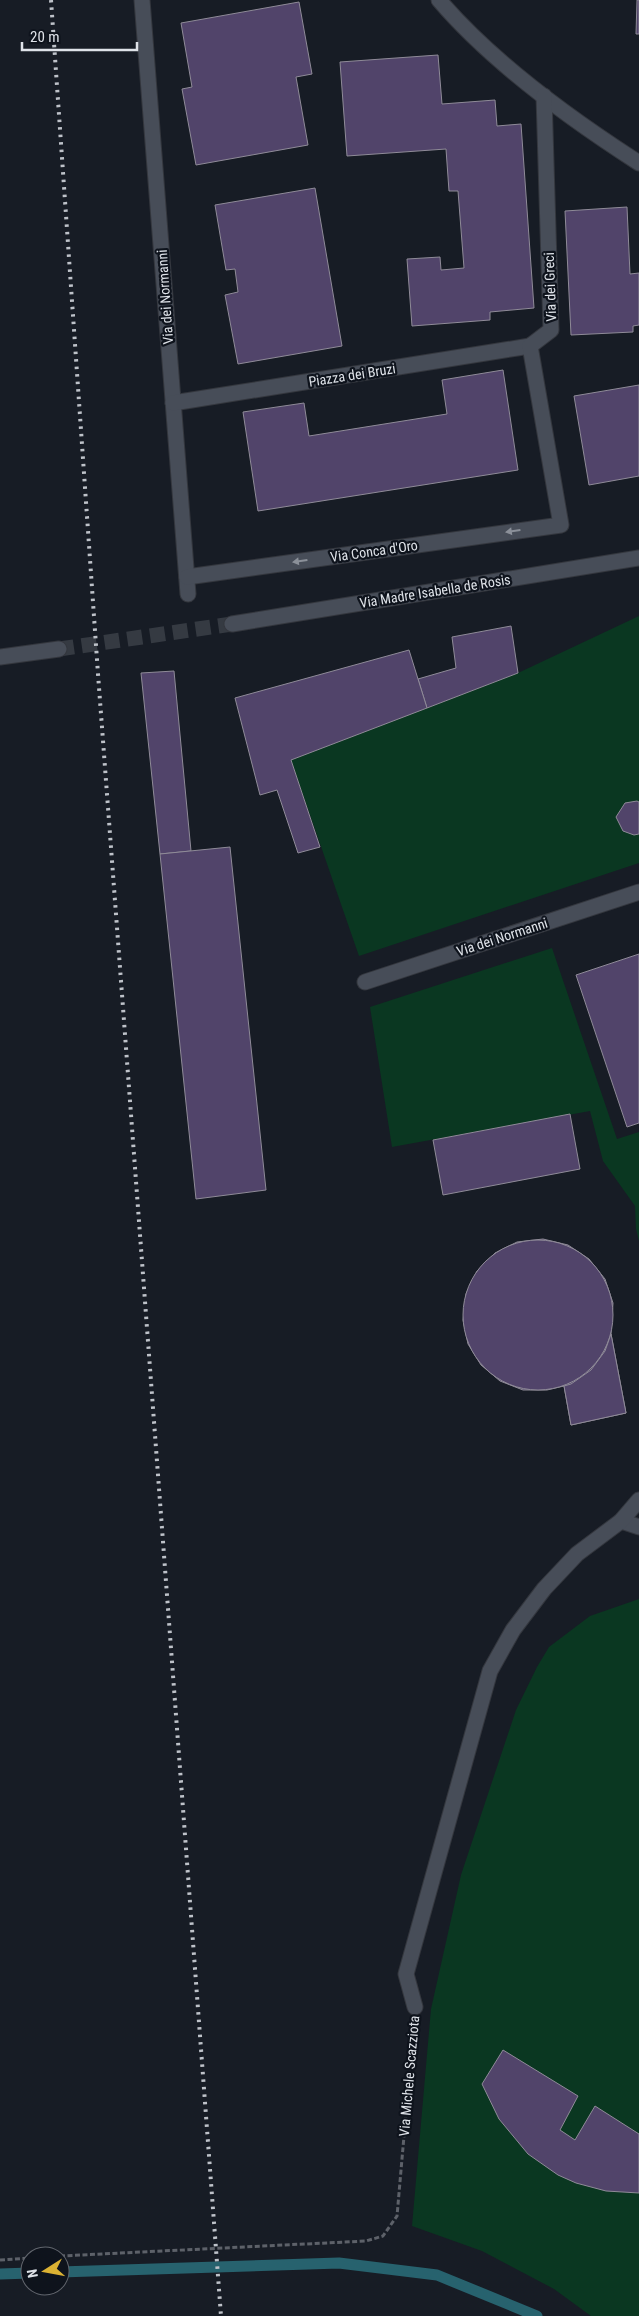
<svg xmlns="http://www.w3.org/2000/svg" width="639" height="2316" font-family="'Roboto Condensed',sans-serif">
  <rect width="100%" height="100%" fill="#171c25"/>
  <g fill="#0a3721">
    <polygon points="639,616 639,863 359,956 291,760 518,673"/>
    <polygon points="552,948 617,1139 639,1132 639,1241 636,1229 635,1206 603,1161 590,1111 392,1147 370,1007"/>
    <polygon points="639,1599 639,2316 591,2316 554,2289 482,2251 412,2226 431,2009 461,1875 516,1710 537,1667 549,1647 590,1616"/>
  </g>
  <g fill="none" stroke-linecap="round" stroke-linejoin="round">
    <g stroke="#27626e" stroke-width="11">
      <polyline points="60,2272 339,2263 437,2275 537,2316"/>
      <polyline points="0,2274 30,2273"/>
    </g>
  </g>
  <g fill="#51446a" stroke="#8f8b98">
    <polygon points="637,0 639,0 639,34 636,34"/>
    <polygon points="299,2 312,74 296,77 308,145 196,165 182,89 192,87 181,23"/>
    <polygon points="438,55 442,104 495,100 497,126 521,124 534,308 490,312 490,320 412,326 407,259 440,257 441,270 464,268 458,191 449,191 446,149 347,156 340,62"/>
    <polygon points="315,188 342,346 238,364 225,295 238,292 235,269 226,270 215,205"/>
    <polygon points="627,207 630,274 639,273 639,325 633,326 633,332 571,335 565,211"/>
    <polygon points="503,370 518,470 258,511 243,412 304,403 309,436 447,414 442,380"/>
    <polygon points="639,385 639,476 589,485 574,396"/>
    <polygon points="511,626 518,673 427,708 418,679 456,668 452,637"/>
    <polygon points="409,650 427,708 291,760 320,847 298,853 277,790 260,795 235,698"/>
    <polygon points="174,671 191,851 160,854 141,673"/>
    <polygon points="637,801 639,802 639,834 634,835 623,831 616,817 625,803"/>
    <polygon points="230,847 266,1190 196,1199 160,854"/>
    <polygon points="639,954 639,1123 627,1127 576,975"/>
    <polygon points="570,1114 580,1169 443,1195 433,1140"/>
    <polygon points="543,1239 568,1245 589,1259 605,1279 613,1303 611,1334 626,1413 571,1425 564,1386 547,1390 523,1390 500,1381 481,1365 468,1344 463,1320 466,1294 477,1271 495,1253 517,1242"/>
    <circle cx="538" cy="1315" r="75"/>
    <polygon points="611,1334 626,1413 571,1425 564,1386 571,1384 591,1370 605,1351"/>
    <polygon points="503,2050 578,2096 560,2130 575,2140 595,2106 639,2134 639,2193 606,2191 576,2183 558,2175 528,2154 499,2119 482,2084"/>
  </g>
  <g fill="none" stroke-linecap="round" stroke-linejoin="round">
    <polyline stroke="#353a42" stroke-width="15" stroke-dasharray="15 8" stroke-linecap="butt" points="59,649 232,624"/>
    <g stroke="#34373e" stroke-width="17">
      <g id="minor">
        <polyline points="142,0 188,594"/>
        <path d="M439 0C491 61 572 120 639 163"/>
        <polyline points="173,403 530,346"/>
        <polyline points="187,577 561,525 530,346 551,330 544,96"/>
        <polyline points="232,624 639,558"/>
        <polyline points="0,657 59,649"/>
        <polyline points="365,982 639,892"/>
        <polyline points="621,1521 639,1527"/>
        <polyline points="415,2007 406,1974 490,1671 513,1630 544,1589 577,1554 621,1521 639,1500"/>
      </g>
    </g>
    <g stroke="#5d6169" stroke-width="3" stroke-dasharray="5 2.5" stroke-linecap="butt">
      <polyline points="60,2256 366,2241 383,2236 397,2216 413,2033"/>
      <polyline points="0,2260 30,2258"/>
    </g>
    <use href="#minor" stroke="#474d58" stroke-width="15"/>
    <polyline stroke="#bec2c9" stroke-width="4" stroke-dasharray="2.5 5" stroke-linecap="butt" points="51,0 98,674 221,2316"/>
  </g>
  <defs><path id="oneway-solid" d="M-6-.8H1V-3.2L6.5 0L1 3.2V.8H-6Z" transform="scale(1.25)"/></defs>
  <g fill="#8b9099">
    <use href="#oneway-solid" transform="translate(513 531) rotate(172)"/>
    <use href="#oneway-solid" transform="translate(300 561) rotate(172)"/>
  </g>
  <g text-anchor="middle" stroke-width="4.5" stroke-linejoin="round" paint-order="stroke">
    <g font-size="14" fill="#dfe3e9" stroke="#0e131c">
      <text transform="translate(550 287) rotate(-92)" y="5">Via dei Greci</text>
      <text transform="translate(165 297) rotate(-94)" y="5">Via dei Normanni</text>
      <text transform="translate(352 375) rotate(-9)" y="5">Piazza dei Bruzi</text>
      <text transform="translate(374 551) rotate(-8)" y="5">Via Conca d'Oro</text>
      <text transform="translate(435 591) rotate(-9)" y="5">Via Madre Isabella de Rosis</text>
      <text transform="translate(502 937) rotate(-18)" y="5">Via dei Normanni</text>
      <text transform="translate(409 2076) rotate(-85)" y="5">Via Michele Scazziota</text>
    </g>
  </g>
  <g transform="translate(45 2271) rotate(259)"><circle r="24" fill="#0e131c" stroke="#62666e"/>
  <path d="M0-4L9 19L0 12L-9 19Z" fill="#dcb233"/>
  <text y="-8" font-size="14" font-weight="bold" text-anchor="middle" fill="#dfe3e9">N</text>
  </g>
  <path d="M22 42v8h115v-8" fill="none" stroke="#dfe3e9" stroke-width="2.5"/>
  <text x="30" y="42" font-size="15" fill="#dfe3e9" stroke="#0e131c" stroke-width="4" paint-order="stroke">20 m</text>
</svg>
